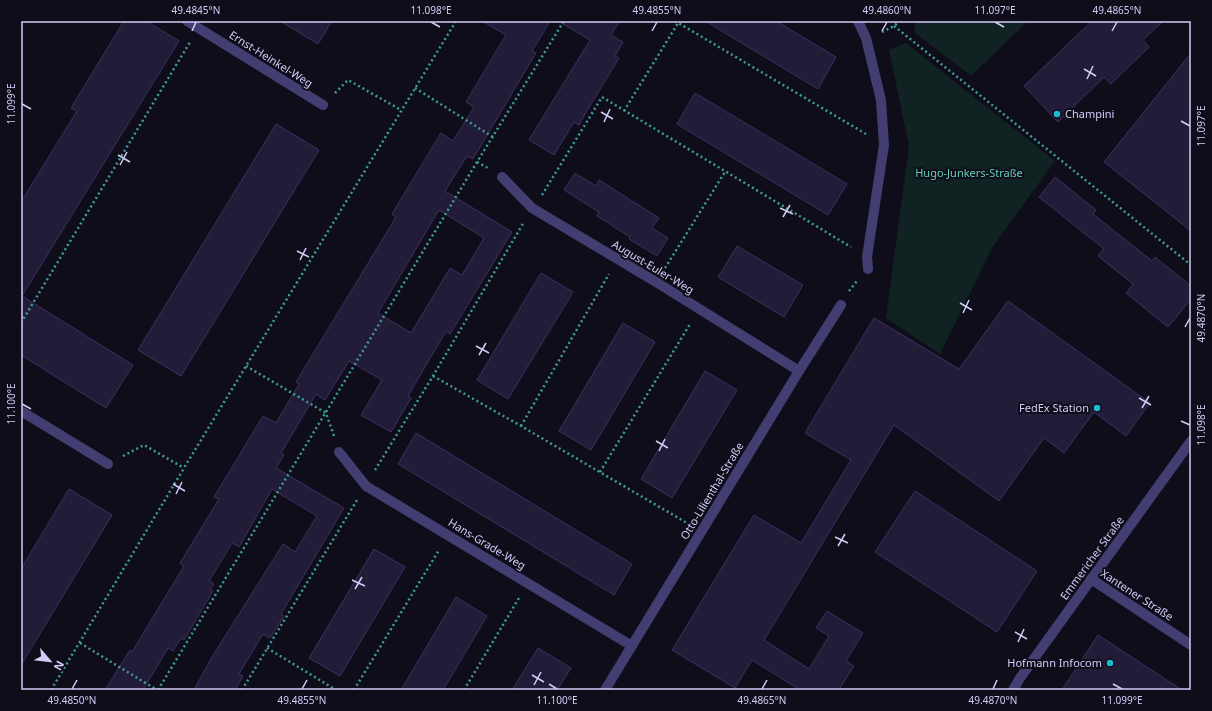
<svg xmlns="http://www.w3.org/2000/svg" width="1212" height="711" font-family="'Noto Sans',sans-serif">
  <rect width="100%" height="100%" fill="#0f0d19"/>
  <g fill="#122">
    <polygon points="916,21 1028,21 971,76 914,32"/>
    <polygon points="906,43 1055,161 992,248 940,354 886,318 909,146 889,50"/>
  </g>
  <g fill="#221c38" stroke="#3c3161" fill-rule="evenodd">
    <polygon points="124,21 146,21 179,41 22,296 133,365 106,408 21,355 21,202 77,111 71,108"/>
    <polygon points="280,21 332,21 318,44"/>
    <path d="M482 21H550L532 51 536 53 473 159 467 156 445 191 512 232 450 334 446 331 408 396 411 398 391 432 361 415 382 380 349 361 325 400 316 394 281 453 284 455 276 468 344 508 281 614 284 616 270 638 263 634 239 674 243 676 235 690H194L212 657 283 544 295 552 317 516 272 489 239 547 232 543 209 581 214 584 210 589 213 591 184 640 181 638 173 651 168 648 143 690H105L130 650 132 652 184 566 180 563 219 499 214 497 263 416 276 423 299 384 296 382 396 217 392 214 441 133 453 141 474 107 466 102 506 35ZM439 210 484 238 462 275 450 268 411 333 378 313Z"/>
    <polygon points="558,21 620,21 611,35 623,42 615,56 619,58 585,114 579,125 574,122 554,155 529,140 590,40"/>
    <polygon points="705,21 776,21 836,57 818,89"/>
    <polygon points="1092,21 1163,21 1143,40 1149,47 1111,84 1104,77 1058,122 1024,86"/>
    <polygon points="1191,53 1191,231 1104,162"/>
    <polygon points="695,93 847,184 828,215 677,124"/>
    <polygon points="276,124 319,150 181,376 138,350"/>
    <polygon points="575,173 596,186 599,180 659,218 652,228 668,238 657,256 629,239 630,237 597,216 599,212 564,190"/>
    <polygon points="1055,177 1096,210 1093,214 1152,261 1155,257 1191,286 1191,299 1168,327 1126,293 1133,284 1098,256 1104,249 1039,197"/>
    <polygon points="737,246 803,285 784,317 718,277"/>
    <polygon points="541,273 573,292 508,399 477,380"/>
    <polygon points="1008,301 1150,403 1126,436 1094,412 1064,453 1044,438 999,501 894,425 764,640 809,669 829,636 816,628 827,611 863,633 846,661 854,666 840,688 843,690 796,690 797,688 752,660 735,688 672,650 754,515 801,543 851,460 805,433 874,318 959,369"/>
    <polygon points="623,323 655,342 591,450 559,431"/>
    <polygon points="705,371 737,390 672,498 641,479"/>
    <polygon points="416,433 632,564 614,595 398,464"/>
    <polygon points="69,489 112,515 21,665 21,569"/>
    <polygon points="915,491 1037,571 997,632 875,552"/>
    <polygon points="374,549 405,567 340,676 309,658"/>
    <polygon points="456,597 487,616 443,690 401,690"/>
    <polygon points="1098,635 1182,690 1062,690"/>
    <polygon points="538,648 571,668 557,690 512,690"/>
  </g>
  <g fill="none" stroke-linecap="round" stroke-linejoin="round">
    <g stroke="#3c9d9a" stroke-width="2.5" stroke-dasharray="2 3" stroke-linecap="butt">
      <polyline points="675,21 866,134"/>
      <polyline points="894,26 1191,265"/>
      <polyline points="882,32 894,26 900,21"/>
      <polyline points="415,88 493,137"/>
      <polyline points="335,93 348,80 401,110"/>
      <polyline points="624,111 678,23"/>
      <polyline points="477,162 488,168"/>
      <polyline points="542,195 602,97 851,247"/>
      <polyline points="665,268 725,172"/>
      <polyline points="849,291 857,281"/>
      <polyline points="21,323 190,42"/>
      <polyline points="246,366 326,413 334,436"/>
      <polyline points="433,376 521,426 687,523"/>
      <polyline points="521,426 609,274"/>
      <polyline points="123,456 144,445 184,468"/>
      <polyline points="375,470 433,376 524,222"/>
      <polyline points="600,472 690,324"/>
      <polyline points="80,643 157,690"/>
      <polyline points="267,648 336,690"/>
      <polyline points="51,690 184,468 456,21"/>
      <polyline points="158,690 477,162 564,21"/>
      <polyline points="242,690 357,500"/>
      <polyline points="354,690 439,550"/>
      <polyline points="464,690 519,598"/>
    </g>
    <g stroke="#423e72" stroke-width="10">
      <polyline points="187,21 323,105"/>
      <polyline points="858,21 866,38 881,100 884,145 867,257 868,269"/>
      <polyline points="502,177 532,208 656,282 799,371"/>
      <polyline points="21,411 108,464"/>
      <polyline points="339,452 366,486 632,646"/>
      <polyline points="1091,579 1191,645"/>
      <polyline points="605,690 799,371 841,305"/>
      <polyline points="1013,690 1020,678 1191,441"/>
    </g>
  </g>
  <path fill="none" stroke="#d3ccf8" stroke-width="1.5" d="M431 22 440 27M995 22 1004 27M192 31 196 22M652 31 657 22M882 31 887 22M1112 31 1117 22M1084 69 1096 76M1087 79 1093 66M22 104 31 109M601 112 613 119M1181 121 1190 126M604 122 610 109M118 155 130 162M120 165 127 152M780 208 793 214M783 217 790 205M297 251 309 257M300 260 306 248M960 303 972 310M963 313 969 300M1185 327 1190 318M476 346 489 353M479 355 486 343M1139 398 1151 405M22 404 31 409M1142 408 1149 396M1181 421 1190 425M656 441 668 448M659 451 665 439M173 484 185 491M176 494 182 482M835 537 848 543M838 546 845 534M352 580 365 586M355 589 362 577M1015 632 1027 639M1018 642 1024 629M532 675 544 682M549 684 557 689M1113 684 1122 689M534 685 541 672M72 689 77 680M302 689 307 680M762 689 767 680M993 689 997 680"/>
  <g fill="#1dbad3" stroke="#0f0d19" stroke-width="1.5">
    <circle cx="1057" cy="114" r="4"/>
    <circle cx="1097" cy="408" r="4"/>
    <circle cx="1110" cy="663" r="4"/>
  </g>
  <g text-anchor="middle" stroke-width="4" stroke-linejoin="round" paint-order="stroke">
    <g font-size="11" fill="#d3ccf8" stroke="#0f0d19">
      <text transform="translate(271 59) rotate(32)" y="4">Ernst-Heinkel-Weg</text>
      <text transform="translate(653 267) rotate(31)" y="4">August-Euler-Weg</text>
      <text transform="translate(712 491) rotate(-59)" y="4">Otto-Lilienthal-Straße</text>
      <text transform="translate(487 544) rotate(31)" y="4">Hans-Grade-Weg</text>
      <text transform="translate(1092 558) rotate(-54)" y="4">Emmericher Straße</text>
      <text transform="translate(1137 595) rotate(33)" y="4">Xantener Straße</text>
    </g>
    <g font-size="11" fill="#d3ccf8" stroke="#0f0d19" text-anchor="end">
      <text x="1065" y="118" text-anchor="start">Champini</text>
      <text x="1089" y="412">FedEx Station</text>
      <text x="1102" y="667">Hofmann Infocom</text>
    </g>
    <g font-size="11" fill="#64cdb6" stroke="#0f0d19">
      <text x="969" y="177">Hugo-Junkers-Straße</text>
    </g>
  </g>
  <rect width="1212" height="711" fill="none" stroke="#0f0d19" stroke-width="44"/>
  <g transform="translate(50 661) rotate(118)" stroke="#0f0d19" stroke-width="3" paint-order="stroke">
  <path d="M0-3L7 15L0 10L-7 15Z" fill="#d3ccf8"/>
  <text y="-6" font-size="11" font-weight="bold" text-anchor="middle" fill="#d3ccf8">N</text>
  </g>
  <rect x="22" y="22" width="1168" height="667" fill="none" stroke="#d3ccf8" stroke-width="1.5"/>
  <g font-size="10" text-anchor="middle" fill="#d3ccf8">
    <text x="196" y="14">49.4845°N</text>
    <text x="431" y="14">11.098°E</text>
    <text x="657" y="14">49.4855°N</text>
    <text x="887" y="14">49.4860°N</text>
    <text x="995" y="14">11.097°E</text>
    <text x="1117" y="14">49.4865°N</text>
    <text transform="translate(11 104) rotate(-90)" y="4">11.099°E</text>
    <text transform="translate(1201 126) rotate(-90)" y="4">11.097°E</text>
    <text transform="translate(1201 318) rotate(-90)" y="4">49.4870°N</text>
    <text transform="translate(11 404) rotate(-90)" y="4">11.100°E</text>
    <text transform="translate(1201 425) rotate(-90)" y="4">11.098°E</text>
    <text x="72" y="704">49.4850°N</text>
    <text x="302" y="704">49.4855°N</text>
    <text x="557" y="704">11.100°E</text>
    <text x="762" y="704">49.4865°N</text>
    <text x="993" y="704">49.4870°N</text>
    <text x="1122" y="704">11.099°E</text>
  </g>
</svg>
